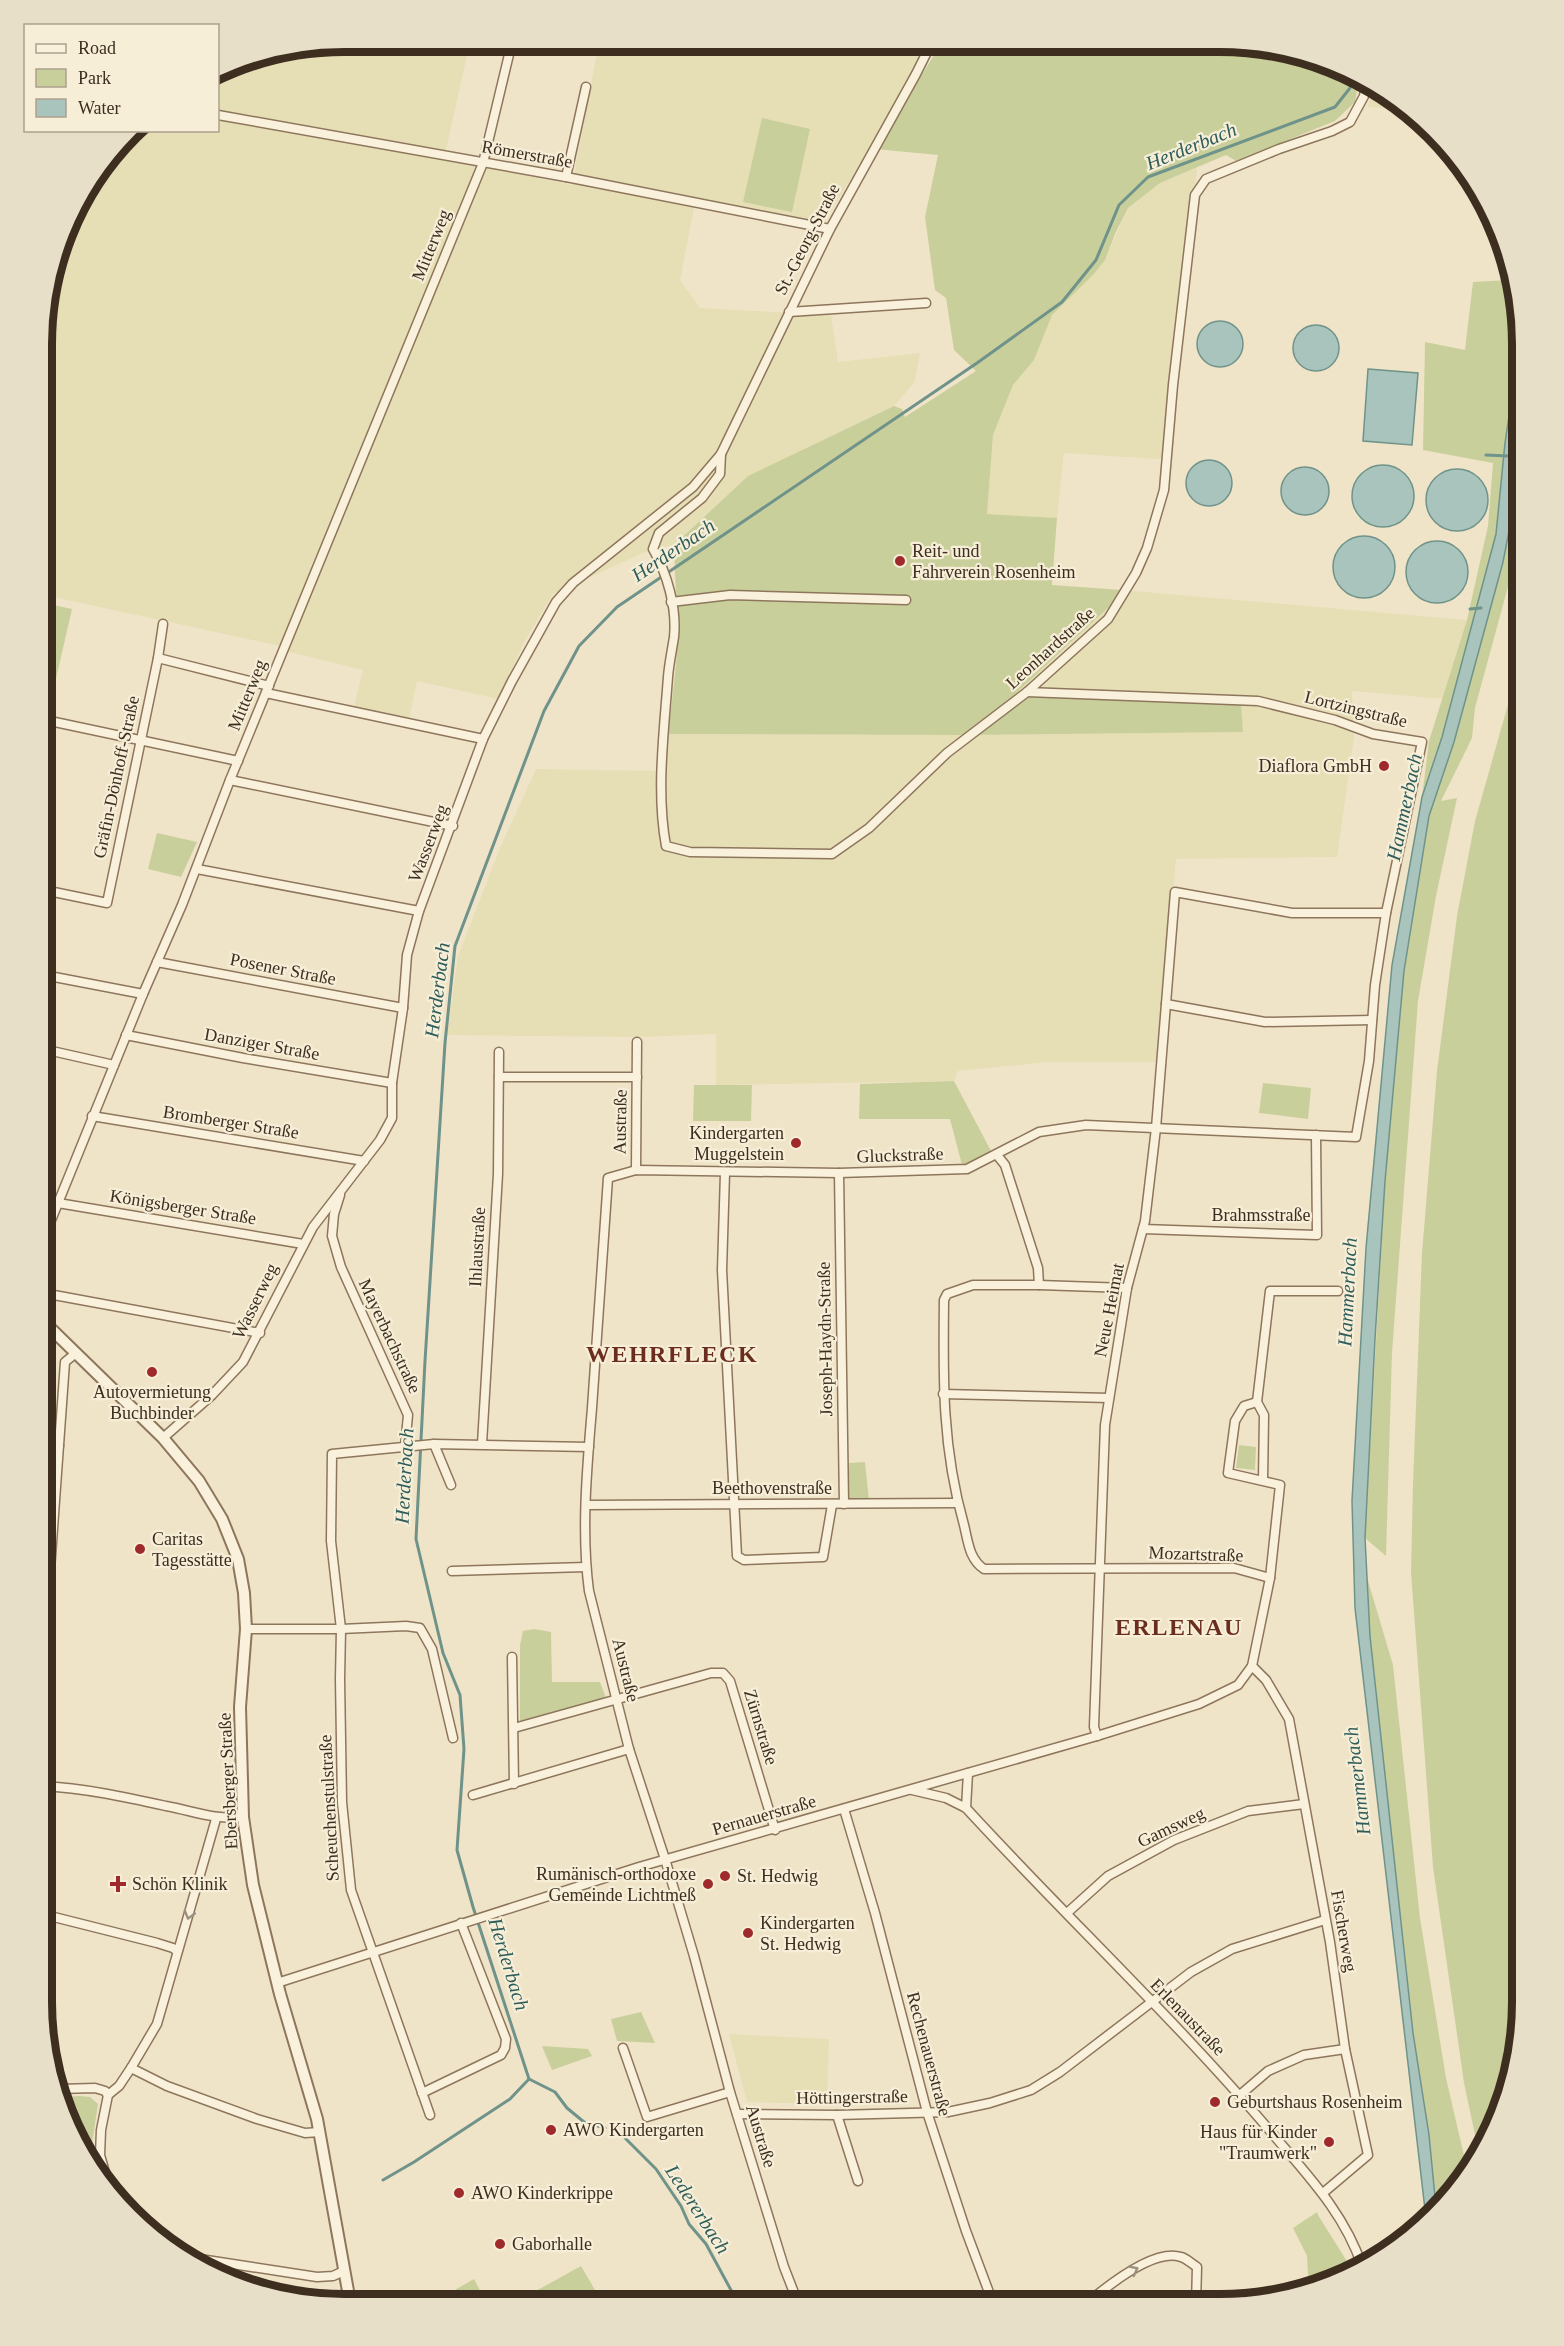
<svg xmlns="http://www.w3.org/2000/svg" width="1564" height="2346" font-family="'Times New Roman',serif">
  <rect width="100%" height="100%" fill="#f0e4c8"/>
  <g fill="#e6deb5">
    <polygon points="344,42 470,42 444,159 572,185 599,43 926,44 916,74 824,222 696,198 680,280 700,308 831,315 838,362 920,353 914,383 894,406 748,476 675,544 643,553 553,594 524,642 499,699 417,681 409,719 354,707 363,670 289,652 276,645 44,595 45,304 82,193 134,131 218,130 218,75 247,58"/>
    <polygon points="1373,87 1403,104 1409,110 1368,107"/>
    <polygon points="1197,168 1172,460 1064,453 1057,518 987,514 993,435 1013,385 1034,360 1052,315 1094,274 1105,260 1128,208 1160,183"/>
    <polygon points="1122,590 1467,620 1443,699 1352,691 1354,737 1337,857 1176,859 1159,1062 1047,1062 958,1071 954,1081 716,1085 716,1034 640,1037 447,1035 458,956 500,848 536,769 658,771 668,734 959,735 1243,732 1240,705 1014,694 1070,644"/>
    <polygon points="729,2034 829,2039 827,2104 747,2102"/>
  </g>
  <g fill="#c9cf9b">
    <path d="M941 44H1008L1019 46 1057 44 1259 45 1335 65 1359 79 1355 102 1335 121 1236 161 1226 155 1160 183 1128 208 1115 234 1105 260 1094 274 1052 315 1034 360 1013 385 993 435 987 514 1057 518 1052 585 1122 590 1111 605 1015 694 1241 705 1243 732 959 735 668 734C672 702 676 669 678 637 679 606 673 576 675 544L748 476 894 406 902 409 905 417 976 371 954 350 946 298 935 290 925 217 938 155 875 149Z"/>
    <polygon points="762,118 810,129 792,212 743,202"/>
    <polygon points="1509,280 1522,350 1516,369 1505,443 1496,534 1442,737 1422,797 1429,741 1467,620 1488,526 1493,463 1423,450 1425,342 1465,350 1473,282"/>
    <polygon points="1522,465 1522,535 1475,708 1472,738 1441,801 1457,798 1436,896 1418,1001 1392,1353 1386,1556 1365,1538 1385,1181 1404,971 1429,816 1454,742 1503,562"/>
    <polygon points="44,603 72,609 52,696 44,695"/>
    <polygon points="1522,655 1521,2022 1506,2099 1479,2154 1464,2083 1433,1867 1411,1572 1413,1483 1422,1253 1437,1071 1457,916 1475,821"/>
    <polygon points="157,833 197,842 181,877 148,869"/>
    <polygon points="954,1081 990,1149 991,1153 962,1165 950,1119 859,1119 860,1084"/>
    <polygon points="1263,1083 1311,1088 1308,1119 1259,1113"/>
    <polygon points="694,1085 752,1085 751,1121 693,1121"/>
    <polygon points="1239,1445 1256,1447 1255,1470 1236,1468"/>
    <polygon points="865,1462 869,1501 849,1499 849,1463"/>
    <polygon points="1366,1574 1393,1665 1420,1918 1446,2078 1468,2173 1436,2207 1429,2135 1413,2033 1370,1636"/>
    <polygon points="534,1629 551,1632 552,1682 600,1682 606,1698 520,1721 520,1645 523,1631"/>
    <polygon points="641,2012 655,2043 617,2041 611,2019"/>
    <polygon points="542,2046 588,2049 592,2056 552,2070"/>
    <polygon points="80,2096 90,2097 98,2104 92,2144 84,2145 84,2151 65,2118 61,2097"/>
    <polygon points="1317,2212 1318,2215 1353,2271 1308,2276 1307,2256 1293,2228"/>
    <polygon points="581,2266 602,2302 516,2302"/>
    <polygon points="474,2279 486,2302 441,2302 439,2299"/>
  </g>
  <g fill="#a9c4bc" stroke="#6f938a" stroke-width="1.5">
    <circle cx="1220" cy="344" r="23"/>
    <circle cx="1316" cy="348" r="23"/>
    <polygon points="1522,350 1522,465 1503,562 1454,742 1429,816 1404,971 1385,1181 1375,1339 1365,1538 1370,1636 1413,2033 1429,2135 1436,2207 1426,2218 1355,1608 1352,1501 1359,1374 1366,1248 1392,965 1422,797 1442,737 1496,534 1505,443 1516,369"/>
    <polygon points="1368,369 1418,373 1412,445 1363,441"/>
    <circle cx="1209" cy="483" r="23"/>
    <circle cx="1383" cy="496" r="31"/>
    <circle cx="1305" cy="491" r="24"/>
    <circle cx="1457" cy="500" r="31"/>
    <circle cx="1364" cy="567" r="31"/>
    <circle cx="1437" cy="572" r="31"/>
  </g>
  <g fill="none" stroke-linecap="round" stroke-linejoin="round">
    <g stroke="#6f938a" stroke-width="3">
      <polyline points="1486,455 1508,456"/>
      <polyline points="1470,609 1481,608"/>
      <polyline points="529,2079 555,2092 567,2108 584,2122 605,2128"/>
      <polyline points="625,2138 656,2169 681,2206 689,2224 706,2244 738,2303"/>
      <polyline points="383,2180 414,2162 510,2099 529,2079 473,1907 457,1850 464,1749 460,1695 443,1653 416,1539 425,1361 445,1043 455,946 544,711 579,646 617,607 977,363 1062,302 1096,260 1119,205 1148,177 1335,107 1350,88 1352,75"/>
    </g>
    <g stroke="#8d765c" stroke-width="11">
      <g id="minor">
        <polyline points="218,115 566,177 830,229"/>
        <polyline points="566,177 586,87"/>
        <polyline points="789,312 926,303"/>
        <path d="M721 454 720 474 702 498 659 533 653 549C667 573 677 608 674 637 672 650 669 664 668 677 664 732 656 792 666 846L690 852 832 854 869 828 947 753 1027 692 1108 619 1136 573 1147 548 1164 490 1173 385 1195 195 1206 179 1279 149 1332 131 1350 122 1364 96 1366 83"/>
        <polyline points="671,602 730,595 906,600"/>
        <polyline points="158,658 163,624"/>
        <polyline points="266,693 483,739"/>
        <polyline points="44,747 50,721 238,761"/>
        <polyline points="230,780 453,826"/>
        <polyline points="197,869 419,911"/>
        <polyline points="44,890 107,903 158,658 269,686"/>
        <polyline points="157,962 403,1008"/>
        <polyline points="44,975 143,994"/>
        <polyline points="1166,1004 1265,1022 1372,1020"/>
        <polyline points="126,1035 243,1058 392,1083"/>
        <polyline points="43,1049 114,1065"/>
        <polyline points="499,1077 637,1077"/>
        <polyline points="92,1116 364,1161"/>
        <polyline points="997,1155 1005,1165 1038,1268 1039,1285"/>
        <polyline points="636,1170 637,1042"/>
        <polyline points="725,1173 722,1270 737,1556 744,1560 823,1557 832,1505"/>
        <polyline points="839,1173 844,1504"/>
        <polyline points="340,1195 334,1214 332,1236 341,1267 408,1415 405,1447"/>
        <polyline points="58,1203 303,1244"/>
        <polyline points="1143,1229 1317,1235 1316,1135"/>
        <polyline points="43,1240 143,994 182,905 230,780 483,163 512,42"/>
        <path d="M1127 1288 1039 1285H973L947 1294 944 1300C943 1379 942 1448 964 1525 968 1541 969 1559 984 1569L1234 1568 1270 1578"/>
        <polyline points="43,1293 260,1333"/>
        <polyline points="943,1394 1109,1398"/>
        <polyline points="1257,1402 1270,1291 1338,1291"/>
        <polyline points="163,1438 212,1395 243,1362 313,1227 380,1140 392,1118 392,1083 403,1008 407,955 419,911 483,739 512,681 556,602 573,583 693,487 721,454 830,229 916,74 931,44"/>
        <polyline points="434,1444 451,1485"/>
        <polyline points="482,1444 498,1174 499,1052"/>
        <polyline points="43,1445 59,1446"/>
        <polyline points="586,1505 958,1503"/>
        <polyline points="452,1571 586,1567"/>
        <polyline points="246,1629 341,1629 406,1626 420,1628 432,1649 453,1738"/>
        <polyline points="512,1657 514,1784"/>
        <polyline points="1252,1666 1266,1680 1289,1719 1330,1942 1345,2049 1368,2155 1323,2193"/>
        <polyline points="43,1667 65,1362 76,1353"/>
        <polyline points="514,1728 711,1673 723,1673 730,1681 775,1830"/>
        <polyline points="1097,1736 1094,1727 1105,1425 1127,1288 1145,1221 1156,1128 1175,892 1292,913 1386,913"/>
        <path d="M42 1786C84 1788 125 1797 166 1806 194 1811 213 1820 243 1817"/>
        <path d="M912 1790 946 1798 966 1808C1066 1917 1175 2019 1271 2132 1306 2174 1344 2212 1362 2266"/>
        <polyline points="473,1795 629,1749"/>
        <polyline points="966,1808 968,1773"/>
        <polyline points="844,1809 875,1913 927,2112 966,2231 993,2303"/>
        <polyline points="1067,1913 1108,1876 1174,1840 1248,1811 1304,1804"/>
        <polyline points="42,1914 157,1943 173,1948 177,1951"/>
        <polyline points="277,1983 639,1867 1097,1736 1199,1704 1238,1685 1252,1666 1270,1578 1280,1485 1228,1473 1235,1421 1244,1406 1257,1402 1264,1415 1263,1481"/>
        <polyline points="623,2048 647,2117 730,2092"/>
        <polyline points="131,2068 167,2086 257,2119 305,2133 320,2132"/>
        <polyline points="59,2089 95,2088 105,2091 108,2095"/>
        <polyline points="422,2093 501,2055 505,2048 506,2039 461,1923"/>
        <polyline points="1240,2095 1268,2071 1304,2055 1345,2049"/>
        <polyline points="737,2114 837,2115 948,2112 990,2103 1031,2090 1060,2072 1191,1972 1232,1949 1325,1920"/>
        <polyline points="430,2115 351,1890 342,1802 340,1679 341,1629 331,1541 332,1454 434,1444 589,1447"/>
        <polyline points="837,2115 858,2181"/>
        <polyline points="116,2197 106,2176 100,2155 101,2130 108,2095 119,2086 131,2068 157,2024 216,1819"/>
        <polyline points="187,2257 317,2277 333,2276 344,2271"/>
        <path d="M798 2303 784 2267 730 2092 694 1956 665 1859 629 1749 589 1591C581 1531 587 1468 592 1408 597 1331 603 1255 608 1178L636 1170 839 1173 967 1169 1039 1132 1086 1125 1356 1137 1369 1061 1375 985 1386 913 1422 742 1373 734 1335 720 1258 701 1027 692"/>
        <path d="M1086 2304C1106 2287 1154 2248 1181 2257 1186 2258 1192 2264 1197 2267L1196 2304"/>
      </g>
    </g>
    <g stroke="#8d765c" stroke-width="14">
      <polyline id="tertiary" points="43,1321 163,1438 199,1481 222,1519 238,1559 244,1593 246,1629 240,1707 243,1817 253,1885 280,1994 317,2119 350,2302"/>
    </g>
    <use href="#minor" stroke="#faf1dc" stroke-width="8"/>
    <use href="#tertiary" stroke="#faf1dc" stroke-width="10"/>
  </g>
  <defs><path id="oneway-chevron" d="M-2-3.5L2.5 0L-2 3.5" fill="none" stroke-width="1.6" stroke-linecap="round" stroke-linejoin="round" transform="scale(1.5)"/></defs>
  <g stroke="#9c907e">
    <use href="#oneway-chevron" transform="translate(189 1915) rotate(106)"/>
    <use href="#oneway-chevron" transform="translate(1134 2270) rotate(-27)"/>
  </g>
  <g fill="#9e2a2b" stroke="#f7eed8" stroke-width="2">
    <circle cx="900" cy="561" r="6"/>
    <circle cx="1384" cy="766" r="6"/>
    <circle cx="796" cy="1143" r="6"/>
    <circle cx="152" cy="1372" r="6"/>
    <circle cx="140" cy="1549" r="6"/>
    <circle cx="725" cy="1876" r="6"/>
    <path d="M115 1875h6v6h6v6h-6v6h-6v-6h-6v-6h6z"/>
    <circle cx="708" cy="1884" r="6"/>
    <circle cx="748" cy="1933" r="6"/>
    <circle cx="1215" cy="2102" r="6"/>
    <circle cx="551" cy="2130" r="6"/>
    <circle cx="1329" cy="2142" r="6"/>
    <circle cx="459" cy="2193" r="6"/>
    <circle cx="500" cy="2244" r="6"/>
  </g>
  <g text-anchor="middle" stroke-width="4.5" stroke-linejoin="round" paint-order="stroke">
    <g font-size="18" fill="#3d2e20" stroke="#f7eed8">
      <text transform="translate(527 154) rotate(10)" y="6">Römerstraße</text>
      <text transform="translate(807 239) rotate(-63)" y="6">St.-Georg-Straße</text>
      <text transform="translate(431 245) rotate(-68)" y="6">Mitterweg</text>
      <text transform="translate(1050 648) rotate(-42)" y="6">Leonhardstraße</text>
      <text transform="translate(247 695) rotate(-68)" y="6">Mitterweg</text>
      <text transform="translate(1356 709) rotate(14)" y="6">Lortzingstraße</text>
      <text transform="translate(116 777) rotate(-78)" y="6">Gräfin-Dönhoff-Straße</text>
      <text transform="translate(428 843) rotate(-69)" y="6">Wasserweg</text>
      <text transform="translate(283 969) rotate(11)" y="6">Posener Straße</text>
      <text transform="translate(262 1044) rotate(10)" y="6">Danziger Straße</text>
      <text transform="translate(231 1122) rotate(9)" y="6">Bromberger Straße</text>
      <text transform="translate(620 1122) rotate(-89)" y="6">Austraße</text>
      <text transform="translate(900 1155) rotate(-2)" y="6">Gluckstraße</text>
      <text transform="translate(183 1207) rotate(9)" y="6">Königsberger Straße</text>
      <text x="1261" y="1221">Brahmsstraße</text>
      <text transform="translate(477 1247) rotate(-87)" y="6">Ihlaustraße</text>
      <text transform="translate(255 1301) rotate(-64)" y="6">Wasserweg</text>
      <text transform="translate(1109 1310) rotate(-79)" y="6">Neue Heimat</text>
      <text transform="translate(390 1336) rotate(65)" y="6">Mayerbachstraße</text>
      <text transform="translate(825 1339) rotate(-91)" y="6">Joseph-Haydn-Straße</text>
      <text x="772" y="1494">Beethovenstraße</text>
      <text transform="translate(1196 1554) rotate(2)" y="6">Mozartstraße</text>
      <text transform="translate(626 1670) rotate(76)" y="6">Austraße</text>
      <text transform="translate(761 1727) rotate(73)" y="6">Zürnstraße</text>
      <text transform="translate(228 1781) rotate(-93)" y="6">Ebersberger Straße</text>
      <text transform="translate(329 1808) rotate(-93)" y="6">Scheuchenstulstraße</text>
      <text transform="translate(764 1815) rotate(-16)" y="6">Pernauerstraße</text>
      <text transform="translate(1171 1827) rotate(-25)" y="6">Gamsweg</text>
      <text transform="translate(1344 1931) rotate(80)" y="6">Fischerweg</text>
      <text transform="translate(1188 2017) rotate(46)" y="6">Erlenaustraße</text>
      <text transform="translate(929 2054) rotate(75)" y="6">Rechenauerstraße</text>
      <text transform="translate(852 2097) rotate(-1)" y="6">Höttingerstraße</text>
      <text transform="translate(761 2136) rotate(73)" y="6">Austraße</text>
    </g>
    <g font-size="18" fill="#3d2e20" stroke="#f7eed8" text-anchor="start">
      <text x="912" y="557">Reit- und<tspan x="912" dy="21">Fahrverein Rosenheim</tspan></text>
      <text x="1372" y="772" text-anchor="end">Diaflora GmbH</text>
      <text x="784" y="1139" text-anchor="end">Kindergarten<tspan x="784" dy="21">Muggelstein</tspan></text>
      <text x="152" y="1398" text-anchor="middle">Autovermietung<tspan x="152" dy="21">Buchbinder</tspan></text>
      <text x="152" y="1545">Caritas<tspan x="152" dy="21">Tagesstätte</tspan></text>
      <text x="696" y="1880" text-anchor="end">Rumänisch-orthodoxe<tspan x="696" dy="21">Gemeinde Lichtmeß</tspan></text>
      <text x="737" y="1882">St. Hedwig</text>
      <text x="132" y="1890">Schön Klinik</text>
      <text x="760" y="1929">Kindergarten<tspan x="760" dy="21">St. Hedwig</tspan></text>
      <text x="1227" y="2108">Geburtshaus Rosenheim</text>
      <text x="563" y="2136">AWO Kindergarten</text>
      <text x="1317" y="2138" text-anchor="end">Haus für Kinder<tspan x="1317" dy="21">"Traumwerk"</tspan></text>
      <text x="471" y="2199">AWO Kinderkrippe</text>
      <text x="512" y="2250">Gaborhalle</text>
    </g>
    <g font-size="20" font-style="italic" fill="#2f5d5a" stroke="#f7eed8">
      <text transform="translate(1191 146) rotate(-22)" y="7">Herderbach</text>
      <text transform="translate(673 550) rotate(-34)" y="7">Herderbach</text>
      <text transform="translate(1404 807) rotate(-78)" y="7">Hammerbach</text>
      <text transform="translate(437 990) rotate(-83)" y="7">Herderbach</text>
      <text transform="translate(1347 1292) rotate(-87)" y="7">Hammerbach</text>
      <text transform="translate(404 1476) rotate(-87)" y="7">Herderbach</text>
      <text transform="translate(1357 1781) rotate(-97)" y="7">Hammerbach</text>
      <text transform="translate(509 1964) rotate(73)" y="7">Herderbach</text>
      <text transform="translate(698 2209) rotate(57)" y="7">Ledererbach</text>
    </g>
    <g font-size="24" font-weight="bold" letter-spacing="1.5" fill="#6b2e1e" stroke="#f7eed8">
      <text x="672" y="1362">WEHRFLECK</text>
      <text x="1179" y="1635">ERLENAU</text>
    </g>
  </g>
  <path d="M0 0H1564V2346H0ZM344 52H1220A292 292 0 0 1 1512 344V2002A292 292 0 0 1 1220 2294H344A292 292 0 0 1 52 2002V344A292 292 0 0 1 344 52Z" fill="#e8dfc9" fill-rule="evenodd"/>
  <path fill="none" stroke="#3d2e20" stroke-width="8" d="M344 52H1220A292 292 0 0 1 1512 344V2002A292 292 0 0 1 1220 2294H344A292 292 0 0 1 52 2002V344A292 292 0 0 1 344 52Z"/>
  <rect x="24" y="24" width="195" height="108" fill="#f7eed8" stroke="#ada18e" stroke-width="1.5"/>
  <rect x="36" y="44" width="30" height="9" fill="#faf1dc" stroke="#ada18e" stroke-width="1.5"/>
  <text x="78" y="54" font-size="18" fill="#3d2e20">Road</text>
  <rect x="36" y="69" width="30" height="18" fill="#c9cf9b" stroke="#ada18e" stroke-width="1.5"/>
  <text x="78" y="84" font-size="18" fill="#3d2e20">Park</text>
  <rect x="36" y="99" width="30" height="18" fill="#a9c4bc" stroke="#ada18e" stroke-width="1.5"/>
  <text x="78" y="114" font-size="18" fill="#3d2e20">Water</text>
</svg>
